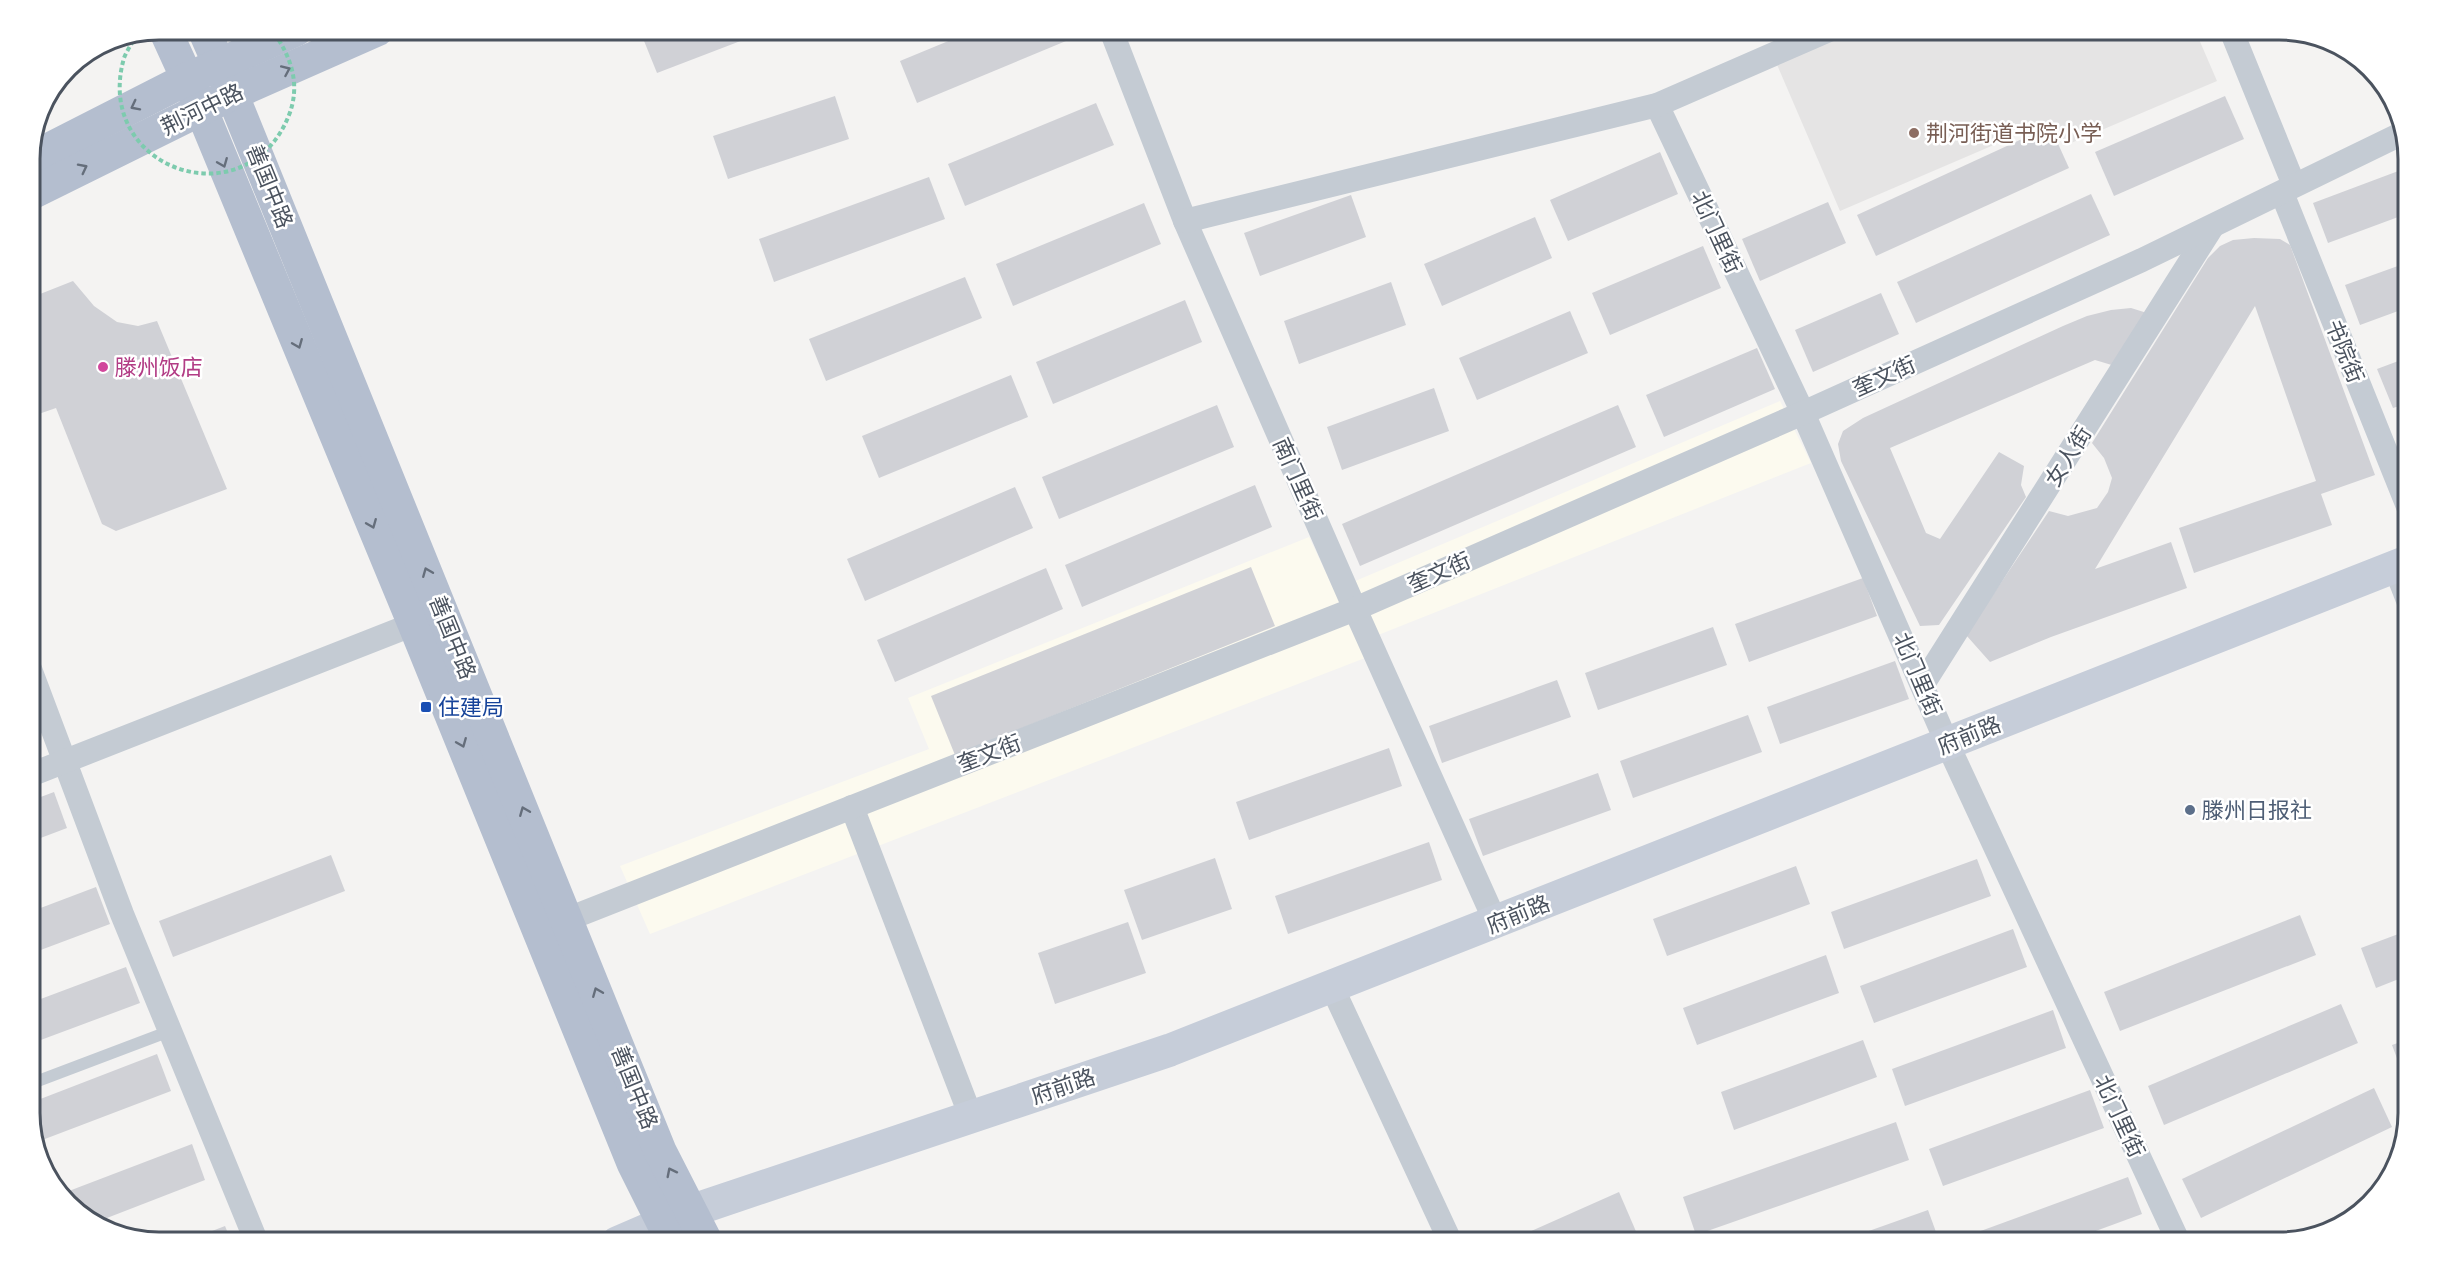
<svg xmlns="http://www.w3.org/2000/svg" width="2439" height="1273" font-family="Cabin,'Noto Sans SC',sans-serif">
  <rect width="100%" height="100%" fill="#f4f3f2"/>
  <polygon fill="#fcfaef" points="1780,401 1811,463 1358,643 1365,658 650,934 620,866 929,749 908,698 1309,537 1334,590"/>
  <polygon fill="#e5e4e4" points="1846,30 2195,30 2217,81 2064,146 2052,120 1840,211 1775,60"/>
  <g fill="#d0d1d6">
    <polygon points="643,30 769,30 657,73 640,31"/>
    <polygon points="975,30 1061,30 1066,41 917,103 900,61"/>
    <polygon points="53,92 44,116 37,121 40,110"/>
    <polygon points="835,96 849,139 728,179 713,136"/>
    <polygon points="2225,96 2244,139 2114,196 2095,152"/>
    <polygon points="1096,103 1114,145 965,206 948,164"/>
    <polygon points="2050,126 2069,168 1876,256 1857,215"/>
    <polygon points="1660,152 1678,194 1568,241 1550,200"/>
    <polygon points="2409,167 2409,213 2328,243 2313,203"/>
    <polygon points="929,177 945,219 774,282 759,239"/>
    <polygon points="2091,194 2110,235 1916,323 1897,282"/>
    <polygon points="1351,195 1366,237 1260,276 1244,233"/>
    <polygon points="1828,202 1846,243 1760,281 1742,239"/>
    <polygon points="1144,203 1161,244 1013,306 996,264"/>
    <polygon points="1535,217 1552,258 1442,306 1424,264"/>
    <polygon points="2254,238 2280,239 2290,245 2375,475 2321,494 2332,525 2194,573 2179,528 2316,481 2255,306 2095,569 2171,542 2187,588 2051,637 1990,662 1966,635 2049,511 2068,516 2097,508 2108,492 2112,478 2104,458 2092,443 2208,258 2220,246 2233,240"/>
    <polygon points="1703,246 1721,288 1610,335 1592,293"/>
    <polygon points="2409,262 2409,307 2360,325 2345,285"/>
    <polygon points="965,277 982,318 826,381 809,339"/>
    <polygon points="73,281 94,306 117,322 138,326 157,321 227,489 116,531 102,524 56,408 30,417 30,298"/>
    <polygon points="1391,282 1406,325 1299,364 1284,321"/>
    <polygon points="1881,293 1899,334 1813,372 1795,330"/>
    <polygon points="1185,300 1202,342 1053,404 1036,362"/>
    <polygon points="2131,308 2147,313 2115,366 2095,360 1890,448 1926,533 1940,539 1999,452 2024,466 2021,485 2026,497 1939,625 1920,626 1841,461 1838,444 1843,431 1863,418 2063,326 2087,316 2111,310"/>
    <polygon points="1570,311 1588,353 1477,400 1459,358"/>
    <polygon points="1757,348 1775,389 1664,437 1646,395"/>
    <polygon points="2409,357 2409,403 2393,408 2377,369"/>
    <polygon points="1011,375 1028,417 879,478 862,436"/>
    <polygon points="1434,388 1449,431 1342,470 1327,427"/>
    <polygon points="1217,405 1234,447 1059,519 1042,477"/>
    <polygon points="1618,405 1636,447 1360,566 1342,524"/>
    <polygon points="1255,485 1272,527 1082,607 1065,565"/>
    <polygon points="1015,487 1033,528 865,601 847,559"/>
    <polygon points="1251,567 1275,626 955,755 931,696"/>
    <polygon points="1046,568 1063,609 895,682 877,640"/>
    <polygon points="1863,578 1877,616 1749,662 1735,624"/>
    <polygon points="1713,627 1727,665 1598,710 1585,673"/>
    <polygon points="1895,661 1909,699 1780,744 1767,707"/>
    <polygon points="1557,680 1571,717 1442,763 1429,726"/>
    <polygon points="1748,715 1762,752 1633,798 1620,761"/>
    <polygon points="1389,748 1402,786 1249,840 1236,802"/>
    <polygon points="1598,773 1611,810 1483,856 1469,819"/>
    <polygon points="54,792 67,828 30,842 30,801"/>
    <polygon points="1429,842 1442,880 1288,934 1275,896"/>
    <polygon points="331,855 345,891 173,957 159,921"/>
    <polygon points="1215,858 1232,909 1142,940 1124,890"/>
    <polygon points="1977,859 1991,896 1844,949 1831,912"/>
    <polygon points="1796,866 1810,904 1667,956 1653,919"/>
    <polygon points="96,887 110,924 30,954 30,912"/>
    <polygon points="2300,915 2316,955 2120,1031 2104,992"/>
    <polygon points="1128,922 1146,973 1055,1004 1038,953"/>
    <polygon points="2013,929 2027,967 1874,1023 1860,986"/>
    <polygon points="2409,930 2409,975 2376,988 2361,948"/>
    <polygon points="1826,955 1839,993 1697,1045 1683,1008"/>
    <polygon points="126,967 140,1003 30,1044 30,1003"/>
    <polygon points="2341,1004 2358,1043 2164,1125 2148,1086"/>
    <polygon points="2053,1010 2066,1048 1905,1106 1892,1069"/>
    <polygon points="2409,1039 2409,1084 2407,1085 2392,1045"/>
    <polygon points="1863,1040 1877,1077 1734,1130 1721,1092"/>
    <polygon points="157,1054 171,1091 37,1142 30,1122 30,1103"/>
    <polygon points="2374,1088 2392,1127 2201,1218 2182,1179"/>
    <polygon points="2090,1090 2104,1128 1943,1186 1929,1149"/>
    <polygon points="1896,1122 1909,1160 1696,1235 1683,1197"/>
    <polygon points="192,1144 205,1180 94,1223 61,1194"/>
    <polygon points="2128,1177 2142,1214 2063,1243 1970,1243 1967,1236"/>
    <polygon points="1619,1192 1641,1243 1504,1243"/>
    <polygon points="1928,1210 1940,1243 1835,1243"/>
    <polygon points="2358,1211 2344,1225 2310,1235 2310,1234"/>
    <polygon points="225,1226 232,1243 181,1243"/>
  </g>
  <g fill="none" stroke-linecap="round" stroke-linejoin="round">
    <polyline stroke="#c4cbd3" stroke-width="12" points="30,1084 170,1031"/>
    <g stroke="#c4cbd3" stroke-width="24">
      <polyline points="1111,30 1185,221 1355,609 1496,923"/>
      <polyline points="2231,30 2294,185"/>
      <polyline points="1657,105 1803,413 1947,743 2179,1243"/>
      <polyline points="2282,193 2409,509"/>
      <polyline points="1185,221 1657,105 1829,30"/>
      <polyline points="2395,567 2409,603"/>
      <polyline points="30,669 122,914 257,1243"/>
      <polyline points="1923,684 2212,227"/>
      <polyline points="30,775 414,624"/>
      <polyline points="852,807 971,1117"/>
      <polyline points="568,919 1355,609 1803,413 2142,260 2403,133"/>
      <polyline points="1332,987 1451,1243"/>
    </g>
    <polyline stroke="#c6cdd9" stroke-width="33" points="617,1243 691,1211 1170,1050 2409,561"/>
    <g stroke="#b4becf" stroke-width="33">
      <polyline points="165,30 201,109 414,624 633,1163 673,1243"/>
      <polyline points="204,30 232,94 660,1151 707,1243"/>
      <polyline points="30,159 187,79 296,30"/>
      <polyline points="30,194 232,94 377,30"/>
    </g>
    <path stroke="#7dcbae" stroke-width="4" stroke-dasharray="4.5 3" stroke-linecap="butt" d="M137 34C133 42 127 50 124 58 92 170 247 222 289 115 301 84 291 56 272 30"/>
  </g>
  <defs><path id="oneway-chevron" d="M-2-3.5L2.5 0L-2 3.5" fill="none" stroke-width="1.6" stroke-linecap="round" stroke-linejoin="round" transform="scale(1.5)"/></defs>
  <g stroke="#656e7b">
    <use href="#oneway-chevron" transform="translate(286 70) rotate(-24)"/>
    <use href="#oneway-chevron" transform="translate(135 106) rotate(153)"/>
    <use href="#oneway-chevron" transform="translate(223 163) rotate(68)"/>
    <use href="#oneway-chevron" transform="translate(83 168) rotate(-27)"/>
    <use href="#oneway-chevron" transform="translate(298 344) rotate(68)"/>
    <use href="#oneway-chevron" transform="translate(372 524) rotate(68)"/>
    <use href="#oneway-chevron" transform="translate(427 572) rotate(-112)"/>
    <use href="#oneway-chevron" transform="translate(462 743) rotate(68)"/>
    <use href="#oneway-chevron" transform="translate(524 811) rotate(-112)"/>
    <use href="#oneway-chevron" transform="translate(597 992) rotate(-112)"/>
    <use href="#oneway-chevron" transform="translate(671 1172) rotate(-117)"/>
  </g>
  <circle fill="#8d6e63" stroke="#fff" stroke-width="2" cx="1914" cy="133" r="6"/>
  <circle fill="#d1479c" stroke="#fff" stroke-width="2" cx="103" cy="367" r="6"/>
  <rect fill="#1a4fb4" stroke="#fff" stroke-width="2" x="420" y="701" width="12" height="12" rx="3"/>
  <circle fill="#5c6f8a" stroke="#fff" stroke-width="2" cx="2190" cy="810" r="6"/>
  <g text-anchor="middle" stroke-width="5" stroke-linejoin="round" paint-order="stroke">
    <g font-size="22" fill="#4b535f" stroke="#fff">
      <text transform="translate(202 109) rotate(-26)" y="8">荆河中路</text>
      <text transform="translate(270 186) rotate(68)" y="8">善国中路</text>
      <text transform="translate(1717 232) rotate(65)" y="8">北门里街</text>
      <text transform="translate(2345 351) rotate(68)" y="8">书院街</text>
      <text transform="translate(1884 376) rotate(-24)" y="8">奎文街</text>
      <text transform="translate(2068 456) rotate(-58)" y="8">女人街</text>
      <text transform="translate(1298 479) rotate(66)" y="8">南门里街</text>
      <text transform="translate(1439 572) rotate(-24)" y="8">奎文街</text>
      <text transform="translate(453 637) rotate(68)" y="8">善国中路</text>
      <text transform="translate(1918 674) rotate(67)" y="8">北门里街</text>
      <text transform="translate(1969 735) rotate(-22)" y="8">府前路</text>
      <text transform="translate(989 753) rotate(-21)" y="8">奎文街</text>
      <text transform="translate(1518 914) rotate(-22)" y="8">府前路</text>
      <text transform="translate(1063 1086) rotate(-19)" y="8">府前路</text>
      <text transform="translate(635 1087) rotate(68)" y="8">善国中路</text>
      <text transform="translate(2120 1116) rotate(65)" y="8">北门里街</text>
    </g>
    <g font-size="22" fill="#785e54" stroke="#fff" text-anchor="start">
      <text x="1926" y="141">荆河街道书院小学</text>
    </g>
    <g font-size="22" fill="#b23c85" stroke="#fff" text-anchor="start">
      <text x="115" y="375">滕州饭店</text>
    </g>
    <g font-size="22" fill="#164399" stroke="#fff" text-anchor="start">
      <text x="438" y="715">住建局</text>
    </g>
    <g font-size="22" fill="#4e5e75" stroke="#fff" text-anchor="start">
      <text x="2202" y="818">滕州日报社</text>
    </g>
  </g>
  <path d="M0 0H2439V1273H0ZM159 40H2279A119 119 0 0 1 2398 159V1113A119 119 0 0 1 2279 1232H159A119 119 0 0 1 40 1113V159A119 119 0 0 1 159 40Z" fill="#fff" fill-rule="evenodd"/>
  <path fill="none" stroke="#4b535f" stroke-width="3" d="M159 40H2279A119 119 0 0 1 2398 159V1113A119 119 0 0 1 2279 1232H159A119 119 0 0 1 40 1113V159A119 119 0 0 1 159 40Z"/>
</svg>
